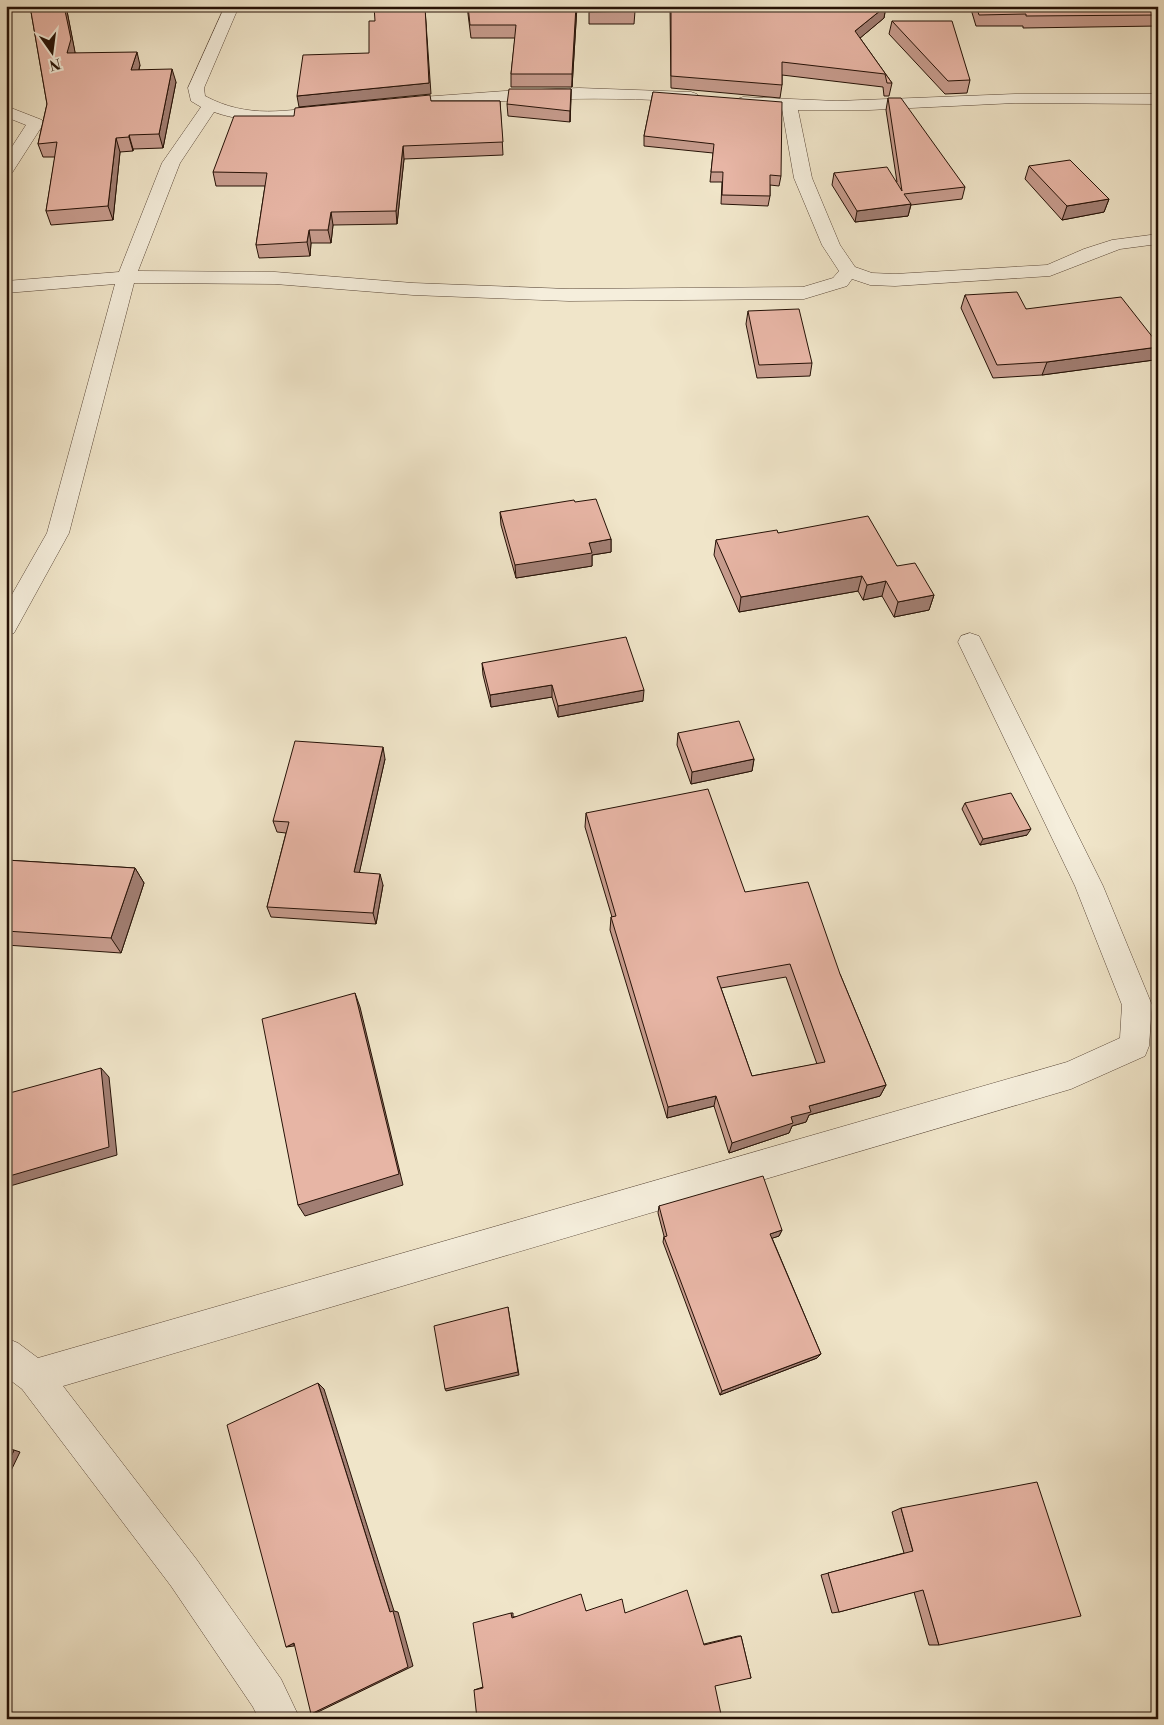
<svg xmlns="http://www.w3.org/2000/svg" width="1164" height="1725" font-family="'Libre Bodoni',serif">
  <rect width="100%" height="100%" fill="#f0e5c9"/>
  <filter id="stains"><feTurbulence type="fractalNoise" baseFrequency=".004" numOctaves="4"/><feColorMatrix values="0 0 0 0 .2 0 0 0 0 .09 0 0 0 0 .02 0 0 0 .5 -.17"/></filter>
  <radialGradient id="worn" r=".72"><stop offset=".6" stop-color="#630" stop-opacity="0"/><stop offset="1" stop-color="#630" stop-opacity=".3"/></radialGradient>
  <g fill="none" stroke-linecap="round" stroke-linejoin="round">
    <g stroke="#584637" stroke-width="1">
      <g id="minor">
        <path d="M225 6H239L204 88 205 96C248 119 286 111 332 105L338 107 340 110 338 113 332 115C292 120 253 126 214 112L180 163 138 271 275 272 413 283 569 289 803 287 833 278 839 271 822 245 794 178 782 109 737 105 735 102 737 99 743 97 837 101 1015 94H1158V104L1015 103 869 110H798L812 178 840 245 855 267 872 273 895 274 1047 265 1084 249 1112 240 1158 234V244L1120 249 1050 276 895 286 870 285 852 279 847 286 804 299 569 301 413 295 275 284 134 283 69 533 14 633 6 636V605L47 533 115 284 6 293V281L119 272 162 163 201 107 191 101 188 88Z"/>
        <path d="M579 88 691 92 697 94 699 97 697 100 691 102C592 95 493 100 394 109L388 107 386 104 388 101 394 99 505 91Z"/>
        <polygon points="6,106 42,120 44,123 12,173 6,174 6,156 26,125 6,117"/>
        <polygon points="970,633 979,636 982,642 1103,886 1152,1005 1149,1046 1145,1056 1071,1089 63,1386 197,1560 281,1679 300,1719 259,1719 253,1707 171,1586 22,1389 6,1377 6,1338 18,1343 38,1358 1067,1062 1120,1038 1122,1005 1075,886 958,642 961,636"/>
      </g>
    </g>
    <use href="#minor" fill="#f5eedc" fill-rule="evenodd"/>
  </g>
  <g fill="#c79c8e" stroke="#251106" fill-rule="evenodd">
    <polygon points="30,6 66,6 75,53 140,65 139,70 176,82 163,148 133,149 133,151 120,152 113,220 51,225 46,211 55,157 43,157 38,144 47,104"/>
    <polygon points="467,6 577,6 572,87 511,87 511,74 515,38 471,38"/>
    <polygon points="589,6 635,11 634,24 589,24"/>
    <polygon points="670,6 886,6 884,18 860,38 892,83 889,96 884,96 883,87 782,75 782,85 780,98 671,88"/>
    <polygon points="970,6 1158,6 1158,26 1023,28 1023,26 976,26"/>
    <polygon points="892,21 970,80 967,93 945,94 889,34"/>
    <polygon points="571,89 570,122 508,116 507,104"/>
    <polygon points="653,92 781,176 779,186 770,185 770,196 768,206 721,204 722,182 710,182 713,153 644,146 644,136"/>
    <polygon points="888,98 965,187 962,199 911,205 908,216 855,222 832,185 834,173 897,182 886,110"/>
    <polygon points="431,101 500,101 503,155 404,159 397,224 333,225 331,243 311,243 310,256 259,258 256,245 265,186 216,186 213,172 294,116"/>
    <polygon points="1029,166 1109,199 1104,212 1062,220 1025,179"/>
    <polygon points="965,295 1026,309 1154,360 1042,375 993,378 961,308"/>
    <polygon points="748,311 812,363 810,376 757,378 746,324"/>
    <polygon points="575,502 611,539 611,552 592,555 592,566 516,578 501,525 500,512"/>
    <polygon points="778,533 897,566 934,595 929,610 894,617 882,596 863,600 858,591 739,612 714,555 716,540"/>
    <polygon points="482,663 643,701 558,717 552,697 491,707 483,675"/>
    <polygon points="678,733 754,759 752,771 691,784 677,745"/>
    <polygon points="385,759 359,873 383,885 376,924 271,917 267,907 286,833 277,832 273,821"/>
    <polygon points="965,803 1027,835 980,845 962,809"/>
    <path d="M586 813 745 892 840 974 886 1085 880 1096 809 1115 806 1122 792 1126 789 1133 729 1153 714 1106 667 1118 610 930 611 917H612L585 827ZM786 977 817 1064 752 1076 721 988Z"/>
    <polygon points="6,860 135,868 144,883 121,953 6,945"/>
    <polygon points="659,1206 782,1230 779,1236 772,1238 821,1354 817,1358 720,1395 663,1242 664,1236 658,1213"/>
    <polygon points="901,1508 939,1645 929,1645 914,1592 839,1612 832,1613 821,1575 904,1553 892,1512"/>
    <polygon points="586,1611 625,1613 704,1644 738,1636 741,1636 751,1678 474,1690 483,1687 511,1613 513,1613 513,1617"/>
  </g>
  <g fill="#a27f74" stroke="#251106">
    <polygon points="64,6 66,6 75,52 71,67 67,53"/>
    <polygon points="576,6 577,6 572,87 572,74"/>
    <polygon points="886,6 884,18 853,44 855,31"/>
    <polygon points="425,9 431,94 299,107 297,96 429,83"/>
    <polygon points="137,52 140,65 135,84 131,70"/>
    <polygon points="172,69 176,82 163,148 159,134"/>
    <polygon points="571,89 571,101 570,122 570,111"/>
    <polygon points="129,135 133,149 133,151 129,137"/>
    <polygon points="116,138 120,152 113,220 108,206"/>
    <polygon points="403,146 404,159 397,224 396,211"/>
    <polygon points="1109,199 1104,212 1062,220 1067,206"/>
    <polygon points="911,204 908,216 855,222 857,211"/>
    <polygon points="331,212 333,225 331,243 328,230"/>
    <polygon points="309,230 311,243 310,256 307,242"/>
    <polygon points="1158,347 1158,351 1154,360 1042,375 1047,362"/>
    <polygon points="611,539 611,552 592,555 592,566 516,578 515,565 589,543"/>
    <polygon points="862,576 858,591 739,612 741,597"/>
    <polygon points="886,581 882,596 863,600 867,585"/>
    <polygon points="934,595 929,610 894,617 898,602"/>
    <polygon points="552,685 552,697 491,707 490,695"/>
    <polygon points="644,690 643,701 558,717 558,706"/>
    <polygon points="383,747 385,759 357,883 354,872"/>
    <polygon points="754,759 752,771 691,784 692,772"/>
    <polygon points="1031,829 1027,835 980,845 983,839"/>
    <polygon points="135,868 144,883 121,953 111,938"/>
    <polygon points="380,874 383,885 376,924 373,913"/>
    <polygon points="355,993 360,1007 403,1185 305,1216 298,1205"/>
    <polygon points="101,1068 109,1077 117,1155 10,1186 6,1183 6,1177"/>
    <polygon points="886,1085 880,1096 809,1115 806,1122 792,1126 789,1133 729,1153 732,1143 791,1117 809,1106"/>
    <polygon points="716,1096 714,1106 667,1118 668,1107"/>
    <polygon points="782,1230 779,1236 767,1240 770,1234"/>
    <polygon points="508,1307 519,1375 446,1391 445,1389"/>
    <polygon points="821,1354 817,1358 720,1395 722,1391"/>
    <polygon points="318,1383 324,1389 394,1611 398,1612 413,1666 318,1712 311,1714 390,1612"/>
    <polygon points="14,1450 20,1452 6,1481 6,1467"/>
    <polygon points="294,1643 294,1646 286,1647"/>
  </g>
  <g fill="#e7b5a5" stroke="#251106" fill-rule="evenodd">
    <polygon points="30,6 64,6 71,39 67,53 137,52 131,70 172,69 159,134 129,135 129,137 116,138 108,206 46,211 57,142 38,144 47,104"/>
    <polygon points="374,6 425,6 429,83 297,96 303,55 369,53 369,21 375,21"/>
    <polygon points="468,6 576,6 572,74 511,74 516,25 470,25"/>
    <polygon points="589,6 634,6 635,11 589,12"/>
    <polygon points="671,6 886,6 855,31 892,83 887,83 885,74 782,62 782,85 671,76"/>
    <polygon points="976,6 1158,6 1158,15 1026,16 1026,14 979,15"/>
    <polygon points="892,21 952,21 970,80 948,81"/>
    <polygon points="509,89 571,89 570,111 507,104"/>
    <polygon points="653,92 782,102 781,176 770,175 770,196 722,195 723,172 711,172 714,144 644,136"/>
    <polygon points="430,95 431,101 500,101 503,142 403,146 396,211 331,212 328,230 309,230 307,242 256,245 267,173 213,172 234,116 294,116 295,108"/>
    <polygon points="888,98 901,98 965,187 904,194 911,204 857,211 834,173 887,167 902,191"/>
    <polygon points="1070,160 1109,199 1067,206 1029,166"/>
    <polygon points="1017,292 1026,309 1121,297 1158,344 1158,347 1047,362 997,365 965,295"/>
    <polygon points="799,309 812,363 759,365 748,311"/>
    <polygon points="596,499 611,539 589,543 592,553 515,565 500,512 574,500 575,502"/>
    <polygon points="868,516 897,566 915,563 934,595 898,602 886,581 867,585 862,576 741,597 716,540 777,530 778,533"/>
    <polygon points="626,637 644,690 558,706 552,685 490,695 482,663"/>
    <polygon points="739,721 754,759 692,772 678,733"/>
    <polygon points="295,741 383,747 354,872 380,874 373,913 267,907 289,822 273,821"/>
    <path d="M708 789 745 892 808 882 840 974 886 1085 809 1106 811 1112 791 1117 793 1123 732 1143 716 1096 668 1107 611 917 616 916 586 813ZM790 964 825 1062 752 1076 717 977Z"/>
    <polygon points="1011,793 1031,829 983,839 965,803"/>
    <polygon points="6,860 135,868 111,938 6,931"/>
    <polygon points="355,993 399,1174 298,1205 262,1019"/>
    <polygon points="101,1068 109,1147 6,1177 6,1094"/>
    <polygon points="763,1176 782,1230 770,1234 821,1354 722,1391 664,1237 667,1236 659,1206"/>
    <polygon points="508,1307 518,1372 445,1389 434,1326"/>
    <polygon points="318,1383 390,1612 393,1611 408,1667 311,1714 294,1643 286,1647 227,1425"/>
    <polygon points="6,1448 14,1450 6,1467"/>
    <polygon points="1037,1482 1081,1616 939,1645 923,1590 839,1612 828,1573 913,1551 901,1508"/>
    <polygon points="687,1590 704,1645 741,1636 751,1678 715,1686 722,1719 477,1719 474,1690 483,1688 473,1623 511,1613 512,1618 581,1594 586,1611 622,1599 625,1613"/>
  </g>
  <rect width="1164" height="1725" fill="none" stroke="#f0e5c9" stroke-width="25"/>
  <rect x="8" y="8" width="1149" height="1710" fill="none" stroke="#251106" stroke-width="2.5"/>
  <rect x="12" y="12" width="1139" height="1700" fill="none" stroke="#251106"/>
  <g transform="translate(52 52) rotate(166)" stroke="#f5eedc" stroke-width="4" paint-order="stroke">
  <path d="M0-4L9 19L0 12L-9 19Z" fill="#251106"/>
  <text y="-8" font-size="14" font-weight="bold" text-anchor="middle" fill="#251106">N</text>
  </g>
  <rect width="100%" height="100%" filter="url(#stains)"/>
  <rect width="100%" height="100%" fill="url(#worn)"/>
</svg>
